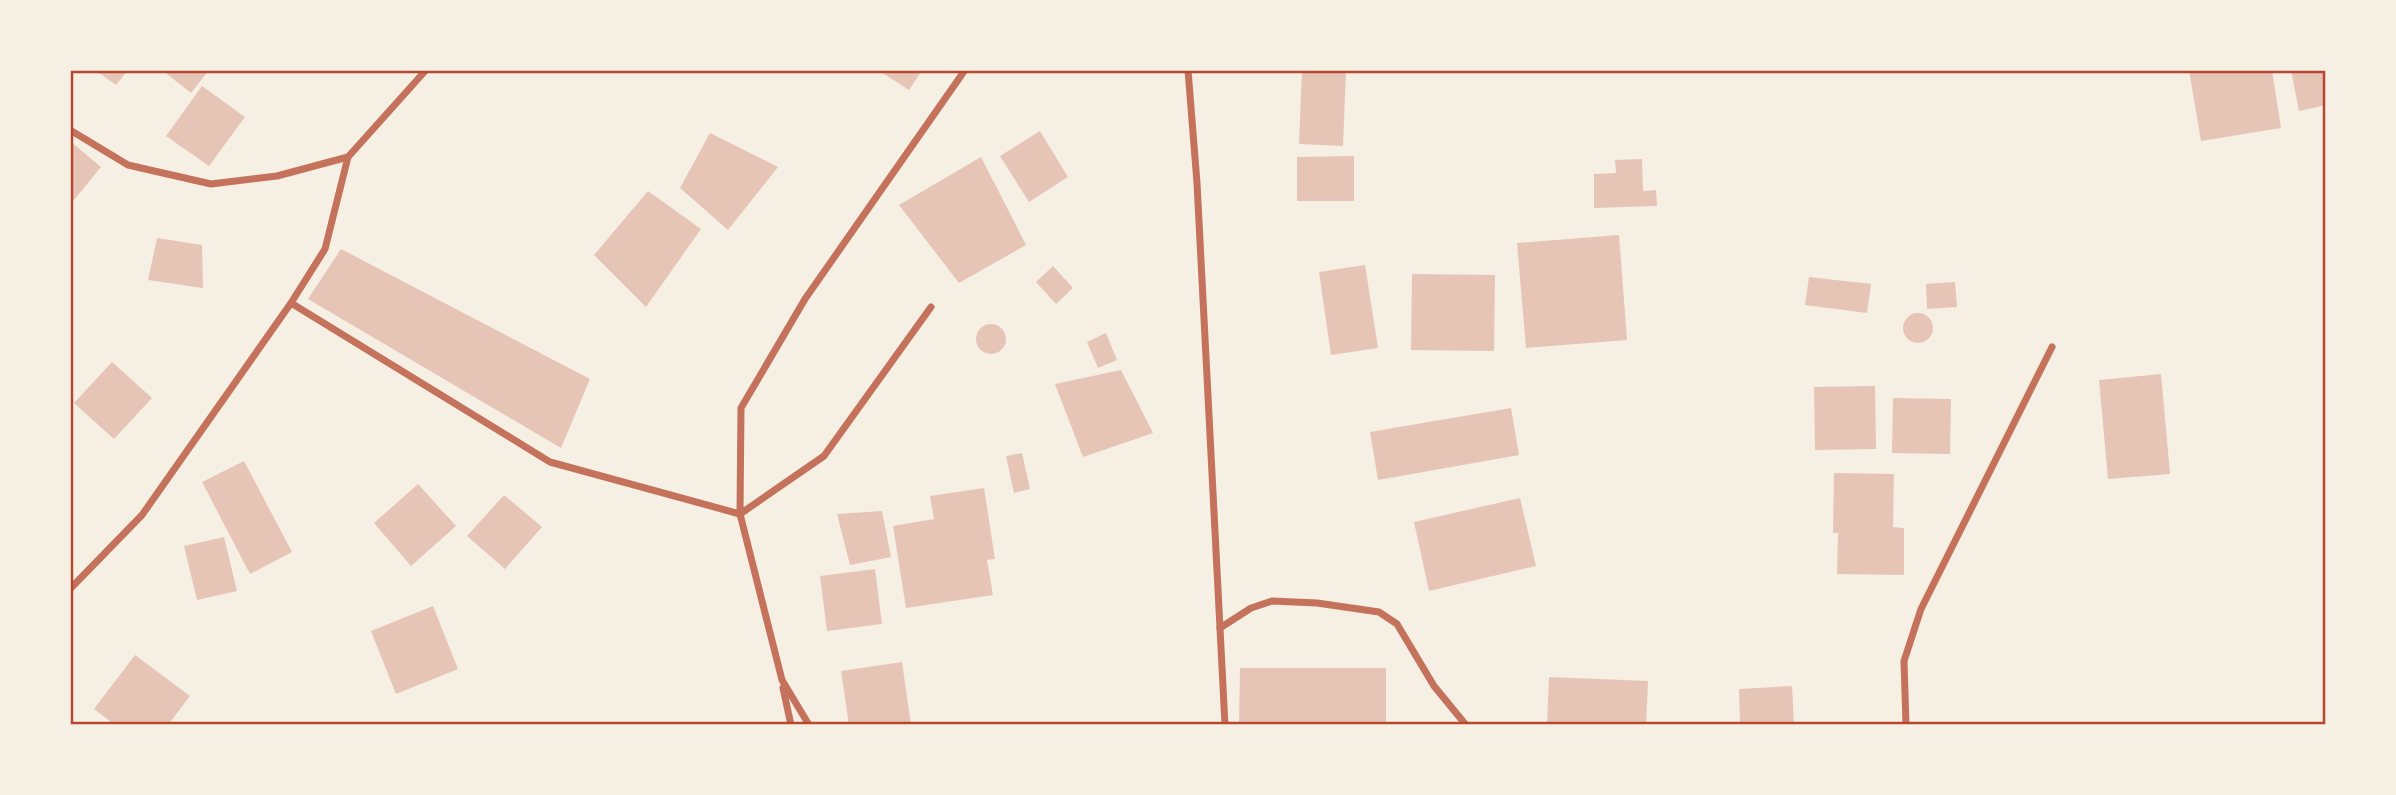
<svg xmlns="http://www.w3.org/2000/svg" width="2396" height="795" font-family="Merriweather,serif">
  <rect width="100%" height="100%" fill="#f6efe4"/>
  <g fill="#e6c5b7">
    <polygon points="95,70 128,70 116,85"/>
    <polygon points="162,70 209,70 191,93"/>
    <polygon points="886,70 919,70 921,72 909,90 884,74"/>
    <polygon points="1302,70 1346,70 1343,146 1299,144"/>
    <polygon points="2189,70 2272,70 2281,128 2201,141"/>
    <polygon points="2291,70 2326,70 2326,105 2299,111"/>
    <polygon points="202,86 245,117 209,166 166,136"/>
    <polygon points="1040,131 1068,177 1029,202 1000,156"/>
    <polygon points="710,133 778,167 728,230 680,188"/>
    <polygon points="70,141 101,167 74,200 70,197"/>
    <polygon points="1354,156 1354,201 1297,201 1297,157"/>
    <polygon points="981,157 1026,245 959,283 899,205"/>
    <polygon points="1642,159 1643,191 1656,190 1657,206 1594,208 1594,174 1616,173 1615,160"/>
    <polygon points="648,191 701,229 646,307 594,255"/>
    <polygon points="1619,235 1627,340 1526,348 1517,243"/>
    <polygon points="157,238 202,245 203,288 148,280"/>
    <polygon points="341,249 590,379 561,448 308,299"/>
    <polygon points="1365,265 1378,348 1331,355 1319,272"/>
    <polygon points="1053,266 1073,288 1056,304 1036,282"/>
    <polygon points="1412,274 1495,275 1494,351 1411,350"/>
    <polygon points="1809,277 1871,284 1867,313 1805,305"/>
    <polygon points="1955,282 1957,307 1927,309 1926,284"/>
    <circle cx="1918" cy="328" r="15"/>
    <circle cx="991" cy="339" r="15"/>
    <polygon points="1106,333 1117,360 1098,368 1087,342"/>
    <polygon points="112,362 152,398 114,439 74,403"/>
    <polygon points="1121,370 1153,433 1083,457 1055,384"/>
    <polygon points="2161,374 2170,474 2108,479 2099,380"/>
    <polygon points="1875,386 1876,449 1815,450 1814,387"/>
    <polygon points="1893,398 1951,399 1950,454 1892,453"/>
    <polygon points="1511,408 1519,455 1378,480 1370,432"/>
    <polygon points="1022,453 1030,489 1014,493 1006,456"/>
    <polygon points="244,461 292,552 250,574 202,482"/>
    <polygon points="1834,473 1894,474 1893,527 1904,528 1904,575 1837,574 1838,533 1833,533"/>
    <polygon points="418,484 456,526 411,566 374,523"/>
    <polygon points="984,488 995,559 987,560 993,595 906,608 893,526 934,519 930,496"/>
    <polygon points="504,495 542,527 505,569 467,536"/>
    <polygon points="1520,498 1536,566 1429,591 1414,522"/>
    <polygon points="882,511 891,557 850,565 837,514"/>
    <polygon points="224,537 237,591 197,600 184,546"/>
    <polygon points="875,569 882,624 827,631 820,576"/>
    <polygon points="433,606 458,669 396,694 371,631"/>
    <polygon points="135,655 190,696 168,725 115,725 94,709"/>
    <polygon points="902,662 911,725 849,725 841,671"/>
    <polygon points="1240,668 1386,668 1386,725 1239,725"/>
    <polygon points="1549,677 1648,681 1646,725 1547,725"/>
    <polygon points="1792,686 1794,725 1740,725 1739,689"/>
  </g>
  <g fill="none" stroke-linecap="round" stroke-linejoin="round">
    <g stroke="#c5725c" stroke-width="7">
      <polyline points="1188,70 1197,183 1225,725"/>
      <polyline points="70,130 128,165 211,184 277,176 348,157"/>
      <polyline points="291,303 550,462 740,514 824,456 931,307"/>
      <polyline points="70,589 142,515 291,303 325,249 348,157 426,70"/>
      <polyline points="1220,628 1251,608 1272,601 1317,603 1379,612 1397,624 1434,686 1466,725"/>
      <polyline points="783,688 791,725"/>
      <polyline points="809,725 782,680 740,514 741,408 805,299 965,70"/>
      <polyline points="1906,725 1904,661 1921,609 2052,347"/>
    </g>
  </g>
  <rect width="2396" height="795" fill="none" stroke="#f6efe4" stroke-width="144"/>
  <rect x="72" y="72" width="2252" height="651" fill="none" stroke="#b5482f" stroke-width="2.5"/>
</svg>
